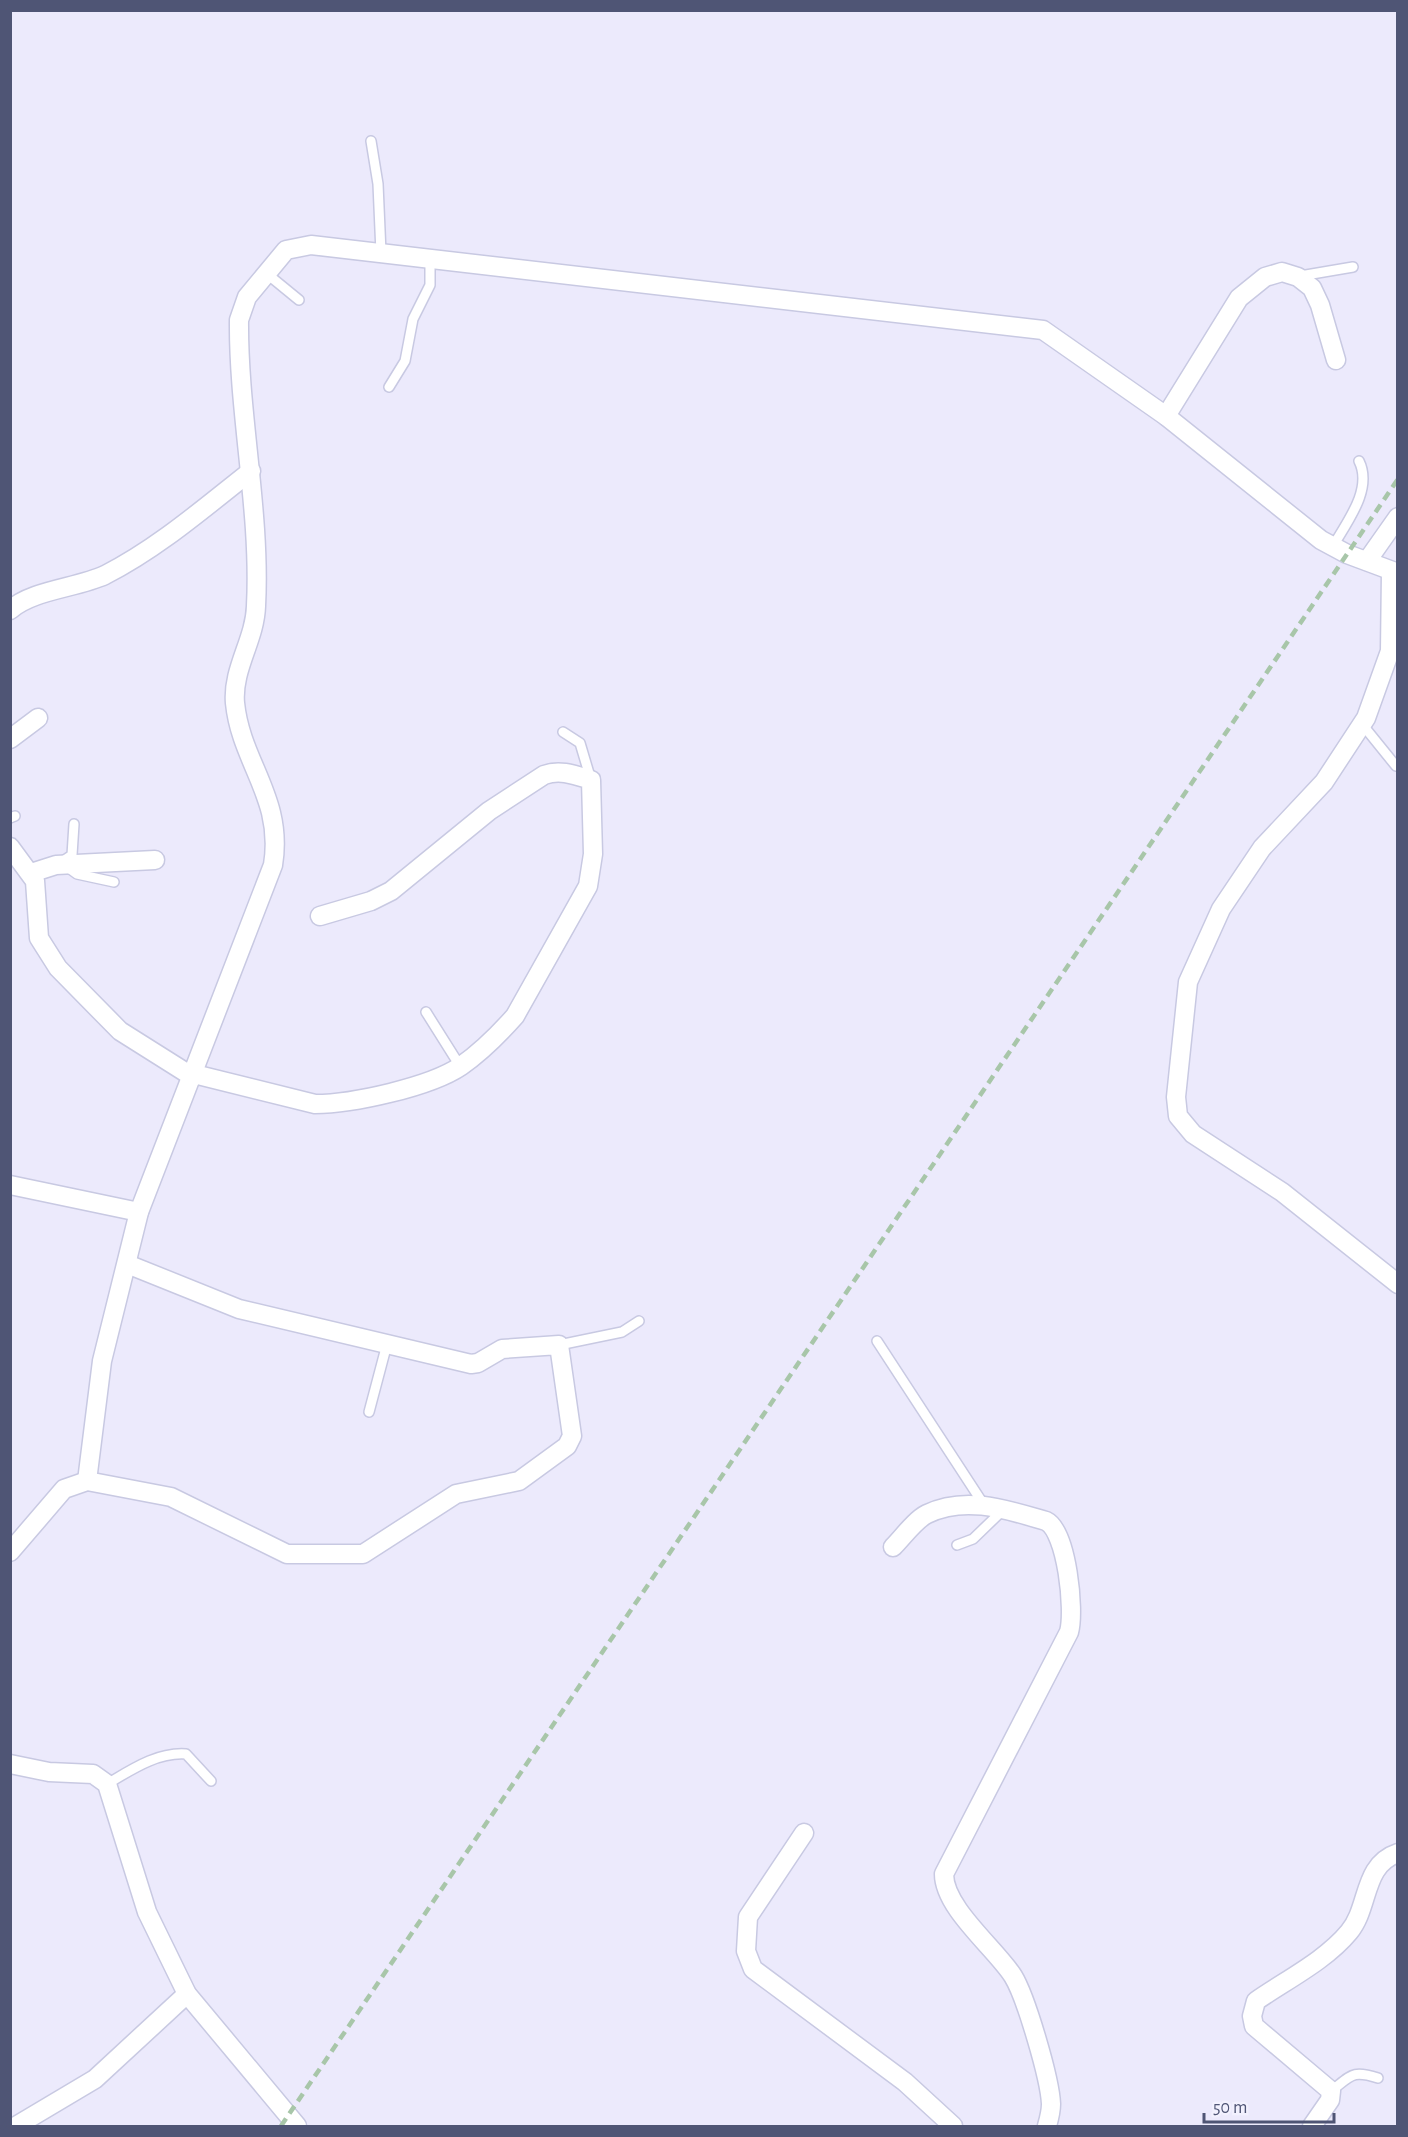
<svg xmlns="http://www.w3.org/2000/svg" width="1408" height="2137" font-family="'Alegreya Sans',sans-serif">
  <rect width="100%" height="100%" fill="#eceafc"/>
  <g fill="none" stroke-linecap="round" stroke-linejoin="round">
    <g stroke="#c8c9e2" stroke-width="12">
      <g id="lane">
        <polyline points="371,141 378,184 381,253"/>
        <polyline points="266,273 299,300"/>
        <polyline points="1300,276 1353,267"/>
        <polyline points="389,387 405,361 413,319 430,285 430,258"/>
        <path d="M1333 546C1347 522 1373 489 1359 461"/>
        <polyline points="1362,724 1396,766"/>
        <polyline points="563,732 580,743 591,780"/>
        <polyline points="10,818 15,816"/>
        <polyline points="63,861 72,855 74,824"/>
        <polyline points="66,866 77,874 114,882"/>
        <polyline points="426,1012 460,1066"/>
        <polyline points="877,1341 984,1505"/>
        <polyline points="559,1345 622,1332 639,1321"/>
        <polyline points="369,1412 387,1344"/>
        <polyline points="957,1545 973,1539 1004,1509"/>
        <path d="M107 1784C131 1770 157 1752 186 1754L211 1781"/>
        <path d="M1331 2091C1352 2075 1352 2070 1378 2078"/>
      </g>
    </g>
    <g stroke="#c8c9e2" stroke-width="21">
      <g id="street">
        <polyline points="1166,416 1239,298 1265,277 1282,272 1298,277 1312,288 1320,305 1336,360"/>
        <polyline points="1367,561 1398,517"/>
        <polyline points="1391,571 1390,651 1366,718 1324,782 1262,848 1221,909 1188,982 1176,1097 1178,1116 1193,1134 1282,1192 1398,1284"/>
        <path d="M10 610C32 590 77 588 105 575 158 548 204 508 251 471"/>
        <polyline points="10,739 38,718"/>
        <polyline points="10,847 35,881 39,938 58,968 120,1031 193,1077"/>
        <polyline points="31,873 56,865 155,860"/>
        <path d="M194 1074 315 1104C352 1104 430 1087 461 1066 481 1052 499 1034 515 1016L588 886 593 854 591 780C575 775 560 769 544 775L489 811 391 891 371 901 320 916"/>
        <polyline points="10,1185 139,1212"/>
        <path d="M87 1481 102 1361 139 1212 273 865C284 798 241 763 235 703 232 669 255 640 256 606 261 512 238 413 239 320L247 297 286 250 311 245 1043 330 1166 416 1321 540 1347 554 1398 573"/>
        <path d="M893 1547C903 1537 915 1520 927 1514 966 1495 1008 1510 1046 1521 1067 1531 1075 1611 1069 1632L944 1874C944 1908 995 1948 1013 1976 1026 1997 1050 2079 1051 2104 1051 2112 1049 2119 1047 2126"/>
        <polyline points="10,1552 64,1489 87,1481 171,1497 287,1554 363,1554 456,1494 519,1481 567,1446 572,1436 559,1345 502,1349 478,1363 471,1364 239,1309 127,1264"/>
        <polyline points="10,1764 49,1772 93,1774 107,1784 147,1912 187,1994 297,2126"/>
        <polyline points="804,1833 748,1917 746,1951 753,1969 905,2082 953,2126"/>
        <polyline points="16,2126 95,2079 187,1994"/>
        <path d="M1312 2126 1330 2100 1331 2091 1254 2026 1252 2016 1256 2001C1286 1980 1325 1961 1349 1932 1370 1907 1362 1865 1398 1853"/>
      </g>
    </g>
    <use href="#lane" stroke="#fff" stroke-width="9"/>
    <use href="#street" stroke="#fff" stroke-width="18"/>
    <polyline stroke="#a8c6a9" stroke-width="4.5" stroke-dasharray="9 6" stroke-linecap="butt" points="281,2126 1398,479"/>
  </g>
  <rect width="1408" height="2137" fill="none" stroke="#4f5575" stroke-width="24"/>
  <path d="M1204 2113v9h130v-9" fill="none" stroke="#4f5575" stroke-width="3"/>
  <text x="1213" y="2113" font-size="18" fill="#4f5575" stroke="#f2f1fe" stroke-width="4.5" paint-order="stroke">50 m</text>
</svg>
